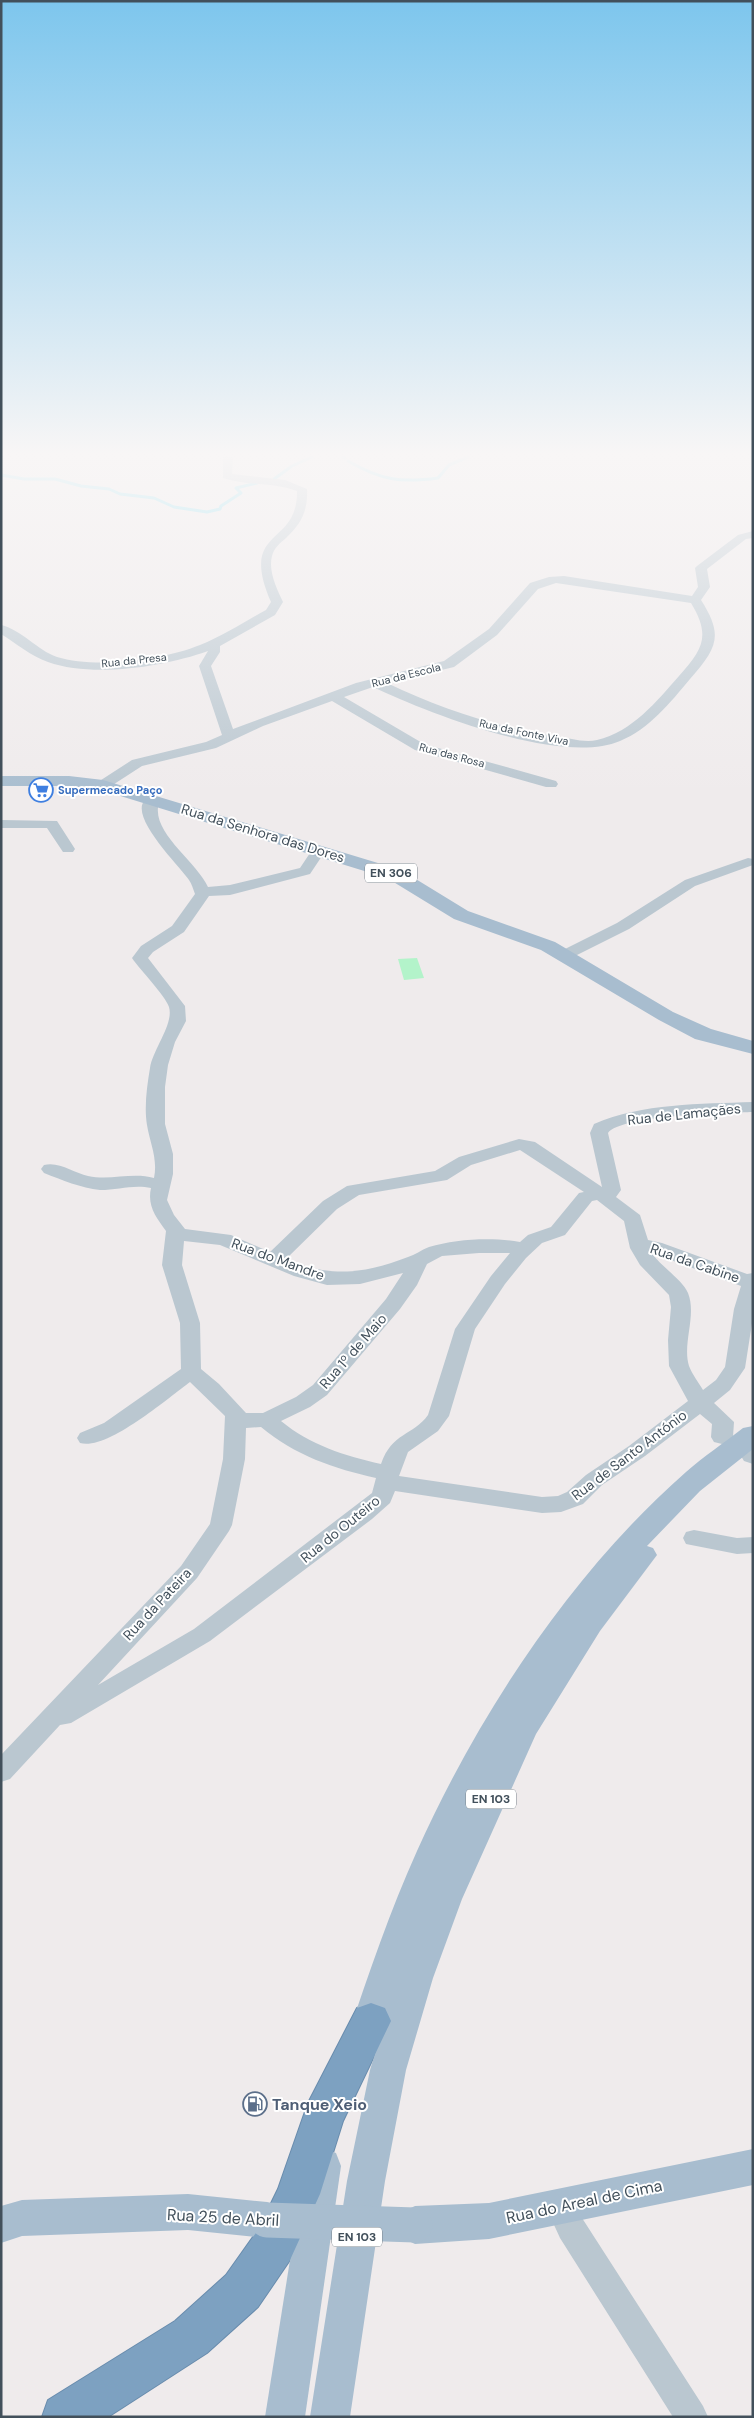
<svg xmlns="http://www.w3.org/2000/svg" width="754" height="2418" font-family="'DM Sans',sans-serif">
  <rect width="100%" height="100%" fill="#efebec"/>
  <polygon fill="#b3f3ca" points="417,958 424,978 404,980 398,959"/>
  <g fill="none" stroke-linecap="round" stroke-linejoin="round">
    <g stroke="#7ce0f5" stroke-width="3">
      <polyline points="343,457 345,458"/>
      <path d="M348 461C381 480 400 483 438 478L449 465 468 457"/>
      <polyline points="1,475 24,479 55,479 81,486 109,489 120,494 154,498 174,507 207,512 220,509 221,506 241,493 236,488 257,483"/>
      <polyline points="274,479 292,466 312,457"/>
    </g>
    <g stroke="#698cad" stroke-width="2">
      <polygon id="highway" points="371,2003 385,2008 391,2021 343,2121 320,2194 290,2260 258,2307 207,2353 108,2417 42,2417 48,2400 175,2321 226,2275 258,2230 278,2189 308,2103 357,2008"/>
    </g>
    <g fill="#bac7d0" fill-rule="evenodd">
      <path d="M223 457H233L232 474 285 480 307 489C308 510 302 523 286 538 280 543 274 548 272 556 268 571 277 589 283 602L275 615 220 646V652L211 666 233 729 356 683 444 661 489 629 530 583 549 577 564 576 692 596 698 587 695 568 697 566 738 535 753 531V538L746 539 707 569 710 587 701 600C724 636 717 648 690 679 670 703 649 729 620 741 562 766 428 713 373 687L344 697 424 744 556 781 558 784 556 787H546L415 750 332 701 263 726 216 748 142 766 108 788H98L96 785 98 782 132 760 206 742 222 735 199 666 208 651C163 667 93 678 48 662 31 656 17 644 1 634V625C22 630 37 650 57 657 96 669 163 660 200 645 223 636 244 622 266 610L271 602C238 526 298 548 297 491 273 482 247 486 223 478ZM556 583 691 603C711 636 703 649 679 676 657 701 632 732 597 740 584 743 569 738 556 736 496 727 441 709 387 683L454 667 497 635 538 589Z"/>
      <path d="M153 796 160 800C147 830 196 860 208 887L230 885 300 868 314 847H324L326 850 310 874 230 895 209 896 184 932 153 952 148 958 185 1006 186 1021 175 1042 168 1065 165 1087V1124L173 1154V1174L167 1200 174 1215 185 1229 231 1235 270 1252 323 1201 347 1186 435 1171 459 1157 519 1139 535 1142 602 1187 590 1133 594 1124C643 1103 700 1104 753 1102V1112C727 1113 621 1115 608 1133L621 1190 616 1197 640 1215 648 1240 662 1243 747 1274 753 1273V1317L745 1368 730 1390 714 1403 734 1422 733 1437 730 1442 722 1444 714 1442 711 1437 712 1424 700 1414 645 1456 602 1485 583 1504 561 1512 542 1513 395 1491 390 1503 372 1519 210 1641 71 1723 60 1725 10 1779 1 1782V1755L181 1566 210 1524 223 1459 225 1416 190 1382C168 1398 107 1451 80 1443L77 1438 80 1433 104 1423 181 1369 180 1323 162 1265 166 1231C156 1217 147 1206 151 1188 134 1184 118 1190 100 1190 81 1188 62 1180 44 1173L41 1169 44 1165C59 1161 74 1173 88 1176 110 1181 132 1172 154 1178 158 1159 150 1143 147 1125 144 1107 147 1086 150 1068 153 1049 174 1024 169 1007 165 995 140 970 132 958L141 946 172 926 195 894C193 889 192 884 189 880 181 867 116 805 153 796ZM520 1150 584 1192 579 1193 551 1227 528 1235 520 1242C492 1237 456 1239 429 1247 421 1250 415 1255 408 1257 363 1274 331 1278 286 1259L337 1209 359 1195 447 1180 471 1165ZM597 1200 624 1221 630 1248 640 1265 669 1295 671 1307 668 1340 669 1366 688 1401 629 1446 586 1475 567 1492 558 1496 542 1497 399 1476 408 1452 438 1431 449 1416 475 1329 505 1284 526 1258 542 1243 565 1235 592 1201ZM184 1241 220 1245 294 1276 327 1285 360 1284 403 1273 386 1299 313 1385 296 1397 263 1413H246L219 1384 201 1369 200 1323 182 1265ZM479 1253H510L491 1276 455 1329 428 1415C413 1436 392 1432 381 1464 345 1456 310 1445 281 1421L310 1407 327 1395 400 1309 417 1285 427 1264 442 1256ZM652 1253 741 1286 734 1309 725 1367 716 1380 703 1390C699 1383 692 1374 689 1366 682 1343 697 1316 688 1293 682 1279 661 1267 652 1253ZM261 1427C294 1455 335 1469 376 1478L372 1493 194 1629 98 1685 197 1578 229 1531 232 1525 245 1459 246 1428Z"/>
      <polygon points="1,820 57,821 75,849 73,852 63,852 47,828 1,828"/>
      <polygon points="748,858 753,859 753,865 695,886 629,929 571,958 559,958 557,955 559,952 617,923 685,880"/>
      <polygon points="753,1448 753,1464 744,1461 741,1456 744,1451"/>
      <polygon points="694,1530 737,1538 753,1537 753,1553 737,1554 686,1544 683,1538 686,1532"/>
      <polygon points="560,2191 570,2195 582,2218 703,2406 708,2417 673,2417 560,2238 545,2205 550,2195"/>
    </g>
    <g fill="#a8bdcf" fill-rule="evenodd">
      <polygon points="1,776 69,776 103,780 401,870 468,911 555,942 673,1012 711,1029 753,1041 753,1054 695,1039 659,1020 541,950 454,919 387,878 101,790 69,786 1,786"/>
      <path d="M753 1426V1449L700 1491 647 1546 653 1548 657 1555 600 1631 536 1734 462 1899 433 1978 406 2070 385 2181 350 2417H310L347 2181 370 2070 377 2047 366 2051 354 2046 348 2035C369 1973 390 1911 417 1851 479 1713 572 1572 686 1472 704 1456 724 1443 743 1428Z"/>
      <polygon points="323,2148 336,2153 341,2166 305,2417 265,2417 305,2166 310,2153"/>
      <polygon points="753,2149 753,2185 489,2239 415,2244 402,2238 396,2225 402,2212 415,2206 489,2203"/>
      <polygon points="188,2194 267,2202 280,2207 286,2220 280,2233 267,2238 188,2230 22,2236 1,2243 1,2206 22,2200"/>
    </g>
    <use href="#highway" fill="#7da1c1" fill-rule="evenodd"/>
    <polyline stroke="#a8bdcf" stroke-width="35" points="267,2220 415,2225"/>
  </g>
  <linearGradient id="sky" x2="0" y2="1"><stop stop-color="#7dc6ed"/><stop offset="0.57" stop-color="#f8f6f6"/><stop offset="1" stop-color="#f8f6f6" stop-opacity="0"/></linearGradient>
  <rect width="754" height="796" fill="url(#sky)"/>
  <defs>
    <g id="supermarket-ring" transform="scale(1.25)"><circle r="9.5" fill="#fff" stroke="#3f7fe0" stroke-width="1.5"/><path d="M-6-5.5h2.5l.6 2H6L4.5 2H-2.5L-4.4-4H-6ZM-1.5 3.2a1.3 1.3 0 1 0 .1 0ZM3 3.2a1.3 1.3 0 1 0 .1 0Z" fill="#3f7fe0"/></g>
    <g id="fuel-ring" transform="scale(1.25)"><circle r="9.5" fill="#fff" stroke="#5c6f8a" stroke-width="1.5"/><path d="M-5.5-6h7V0h2V4h1.3V-2.5L3-4.5l.8-.8L6-3V5H2.5V1h-1V6h-7ZM-4.2-4.7v3.2H.2V-4.7Z" fill="#5c6f8a"/></g>
  </defs>
  <g fill-rule="evenodd">
    <use href="#supermarket-ring" x="41" y="790"/>
    <use href="#fuel-ring" x="255" y="2104"/>
  </g>
  <g text-anchor="middle" stroke-width="4" stroke-linejoin="round" paint-order="stroke">
    <g font-size="11" fill="#42505b" stroke="#fff">
      <text transform="translate(134 660) rotate(-6)" y="4">Rua da Presa</text>
      <text transform="translate(406 675) rotate(-14)" y="4">Rua da Escola</text>
      <text transform="translate(524 732) rotate(12)" y="4">Rua da Fonte Viva</text>
      <text transform="translate(452 755) rotate(15)" y="4">Rua das Rosa</text>
    </g>
    <g font-size="11" font-weight="bold" fill="#366cbe" stroke="#fff" text-anchor="start">
      <text x="58" y="794">Supermecado Paço</text>
    </g>
    <g fill="#fff" stroke="#7b848c" stroke-width="1">
      <rect x="365" y="863.5" width="52" height="19" rx="4"/>
      <rect x="466" y="1789.5" width="50" height="19" rx="4"/>
      <rect x="332" y="2227.5" width="50" height="19" rx="4"/>
    </g>
    <g font-size="12" font-weight="bold" fill="#42505b">
      <text x="391" y="877">EN 306</text>
      <text x="491" y="1803">EN 103</text>
      <text x="357" y="2241">EN 103</text>
    </g>
    <g font-size="14" fill="#42505b" stroke="#fff">
      <text transform="translate(263 833) rotate(17)" y="5">Rua da Senhora das Dores</text>
      <text transform="translate(684 1114) rotate(-6)" y="5">Rua de Lamaçães</text>
      <text transform="translate(278 1259) rotate(20)" y="5">Rua do Mandre</text>
      <text transform="translate(695 1263) rotate(19)" y="5">Rua da Cabine</text>
      <text transform="translate(353 1351) rotate(-49)" y="5">Rua 1º de Maio</text>
      <text transform="translate(629 1455) rotate(-37)" y="5">Rua de Santo António</text>
      <text transform="translate(340 1529) rotate(-39)" y="5">Rua do Outeiro</text>
      <text transform="translate(157 1604) rotate(-47)" y="5">Rua da Pateira</text>
    </g>
    <g font-size="16" font-weight="bold" fill="#4e5e75" stroke="#fff" text-anchor="start">
      <text x="272" y="2110">Tanque Xeio</text>
    </g>
    <g font-size="16" fill="#42505b" stroke="#fff">
      <text transform="translate(584 2201) rotate(-12)" y="6">Rua do Areal de Cima</text>
      <text transform="translate(223 2217) rotate(3)" y="6">Rua 25 de Abril</text>
    </g>
  </g>
  <rect width="754" height="2418" fill="none" stroke="#42505b" stroke-width="5"/>
</svg>
